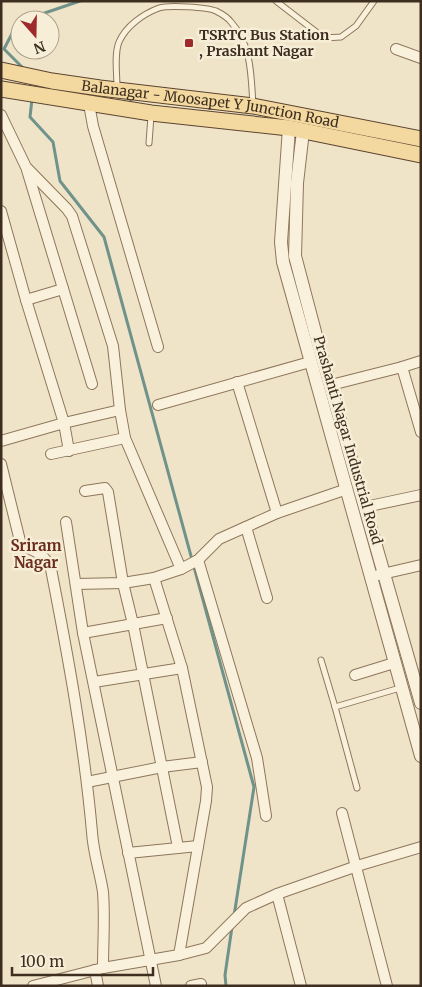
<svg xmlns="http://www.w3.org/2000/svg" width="422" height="987" font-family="Merriweather,serif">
  <rect width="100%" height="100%" fill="#f0e4c8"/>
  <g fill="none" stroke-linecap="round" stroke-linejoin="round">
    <g stroke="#6f938a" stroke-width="3">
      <polyline points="24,20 80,1"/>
      <polyline points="20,21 18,22 4,49 25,70"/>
      <polyline points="32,99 30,117 53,142 60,181 104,237 254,787 234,916"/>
      <polyline points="226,986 225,975 232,927"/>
    </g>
    <g stroke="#8d765c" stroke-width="7">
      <g id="service">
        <polyline points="276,1 324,38 341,37 356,26 374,1"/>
        <path d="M117 87C117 74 114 54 119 42 126 26 143 14 159 8 168 5 207 7 216 11 220 13 228 18 231 22 252 45 251 77 253 105"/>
        <polyline points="149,143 151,116"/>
        <polyline points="321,660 335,707"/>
        <polyline points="357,788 335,707 400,688"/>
      </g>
    </g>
    <g stroke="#8d765c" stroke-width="12">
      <g id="minor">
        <polyline points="396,49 421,58"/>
        <polyline points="89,104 93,126 158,347"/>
        <polyline points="1,115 26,167 67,209 72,216 113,346 120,410 125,438 181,569"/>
        <polyline points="27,170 92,384"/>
        <polyline points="1,211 26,300 64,423 69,451"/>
        <polyline points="26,300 63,289"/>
        <polyline points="402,367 421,361"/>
        <polyline points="237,382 277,513"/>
        <polyline points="331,385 402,367 421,432"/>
        <polyline points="158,405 310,362"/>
        <polyline points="1,441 64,423 120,410"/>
        <polyline points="51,454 125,438"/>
        <path d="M1 464 21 545C35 551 45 554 51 569 68 656 84 743 92 832 93 852 100 872 103 892 105 917 103 943 103 968"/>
        <polyline points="85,491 105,488 108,492 123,583 133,624 178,847"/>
        <polyline points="365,507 421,495"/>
        <polyline points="66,522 83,633 156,986"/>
        <polyline points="246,527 267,598"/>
        <polyline points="198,560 257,758 266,816"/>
        <polyline points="378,575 421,565"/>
        <polyline points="154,578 182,668 207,787 206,801 179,955"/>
        <polyline points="76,584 123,583 154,578 181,569 198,560 219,539 277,513 347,489"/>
        <polyline points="83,633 167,618"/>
        <polyline points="355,675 394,663"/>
        <polyline points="94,682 182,668"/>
        <polyline points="87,782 162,767 202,762"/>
        <polyline points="342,813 387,986"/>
        <polyline points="128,853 198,846"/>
        <polyline points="277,894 301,986"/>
        <polyline points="95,970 98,986"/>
        <polyline points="33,986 103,968 179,955 206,948 246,908 277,894 357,866 421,847"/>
        <polyline points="191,986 201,984"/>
      </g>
    </g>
    <g stroke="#8d765c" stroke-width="14">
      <g id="tertiary">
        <polyline points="289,128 281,242 283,262 421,756"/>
        <polyline points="303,131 297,183 295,256 319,347 421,703"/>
      </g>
    </g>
    <g stroke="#5b4430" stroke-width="17">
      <g id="primary">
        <path id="s1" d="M1 70 52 81 100 88 253 106 421 139"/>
        <polyline points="1,89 151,113 289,128 421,155"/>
      </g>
    </g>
    <use href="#service" stroke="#faf1dc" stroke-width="5"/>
    <use href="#minor" stroke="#faf1dc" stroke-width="10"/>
    <use href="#tertiary" stroke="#faf1dc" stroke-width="12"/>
    <use href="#primary" stroke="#f3d9a0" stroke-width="15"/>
  </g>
  <rect fill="#9e2a2b" stroke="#f7eed8" stroke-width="2" x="184" y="38" width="10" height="10" rx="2.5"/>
  <g text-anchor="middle" stroke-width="5" stroke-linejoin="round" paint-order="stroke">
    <g font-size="14" font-weight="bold" fill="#3d2e20" stroke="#f7eed8" text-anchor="start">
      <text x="199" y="40">TSRTC Bus Station<tspan x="199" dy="16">, Prashant Nagar</tspan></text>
    </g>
    <g font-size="14" fill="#3d2e20" stroke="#f7eed8">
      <text dy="5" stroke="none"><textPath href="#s1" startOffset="212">Balanagar - Moosapet Y Junction Road</textPath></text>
      <text transform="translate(348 440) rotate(74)" y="5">Prashanti Nagar Industrial Road</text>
    </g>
    <g font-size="15" font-weight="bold" fill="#6b2e1e" stroke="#f7eed8">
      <text x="36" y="551">Sriram<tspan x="36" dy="17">Nagar</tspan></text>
    </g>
  </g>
  <rect width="422" height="987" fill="none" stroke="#3d2e20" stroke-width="5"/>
  <g transform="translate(35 35) rotate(160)"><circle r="24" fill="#f7eed8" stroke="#ada18e"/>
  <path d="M0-4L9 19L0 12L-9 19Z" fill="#9e2a2b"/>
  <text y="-8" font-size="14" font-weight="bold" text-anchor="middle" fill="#3d2e20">N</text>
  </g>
  <path d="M12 967v8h141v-8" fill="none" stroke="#3d2e20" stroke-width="2.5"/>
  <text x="20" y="967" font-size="15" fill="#3d2e20" stroke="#f7eed8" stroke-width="4" paint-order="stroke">100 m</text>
</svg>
